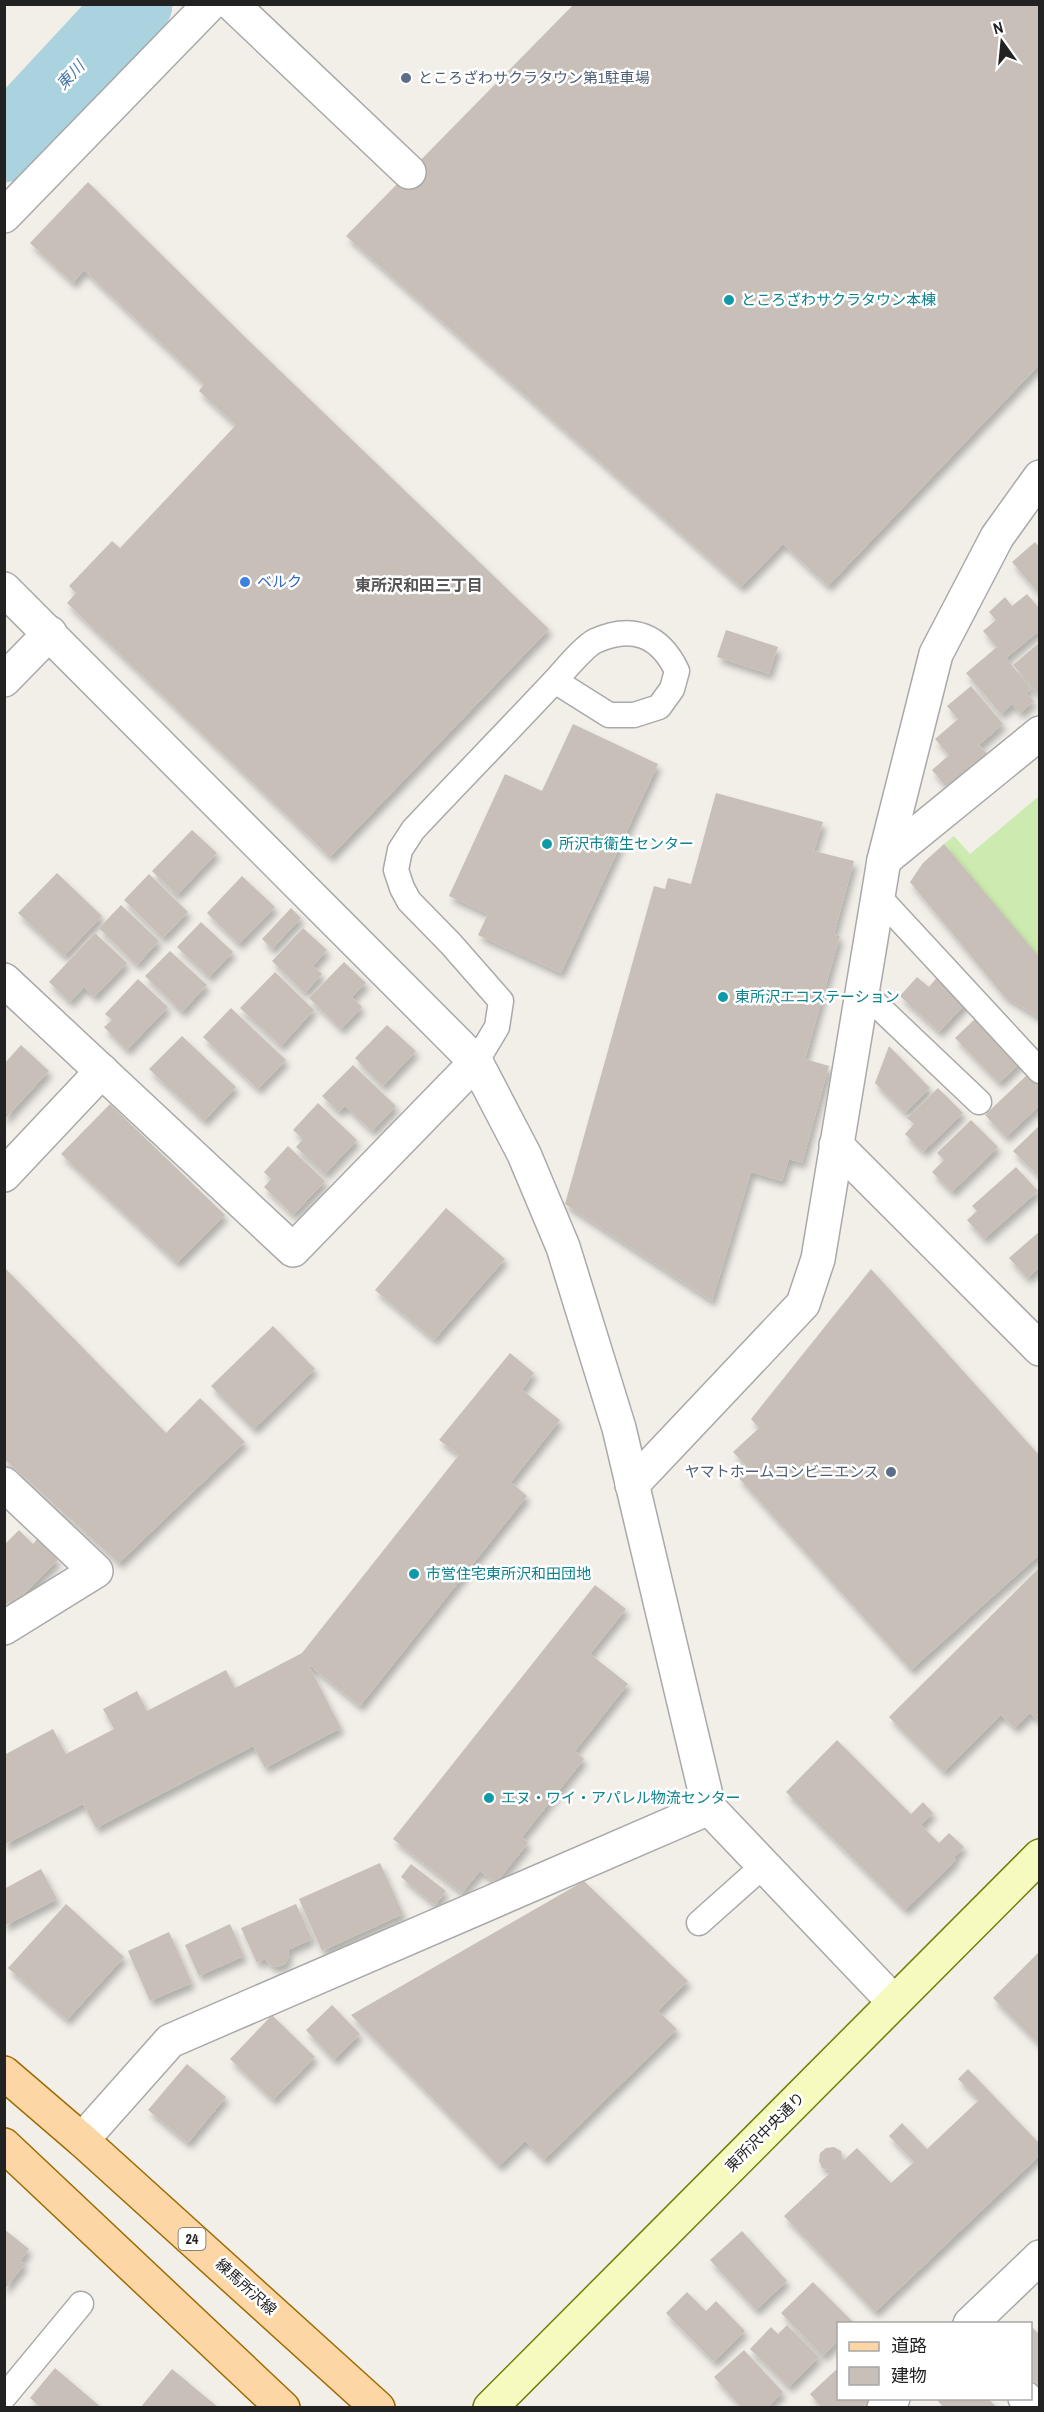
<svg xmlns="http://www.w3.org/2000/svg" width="1044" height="2412" font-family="'Archivo Narrow','Noto Sans JP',sans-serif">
  <defs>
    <filter id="shadow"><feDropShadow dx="3.5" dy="6" stdDeviation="3" flood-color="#0004"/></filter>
  </defs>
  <rect width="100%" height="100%" fill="#f2efe9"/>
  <polygon fill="#cdebb0" points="1039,796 1039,958 944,844 954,836 970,854"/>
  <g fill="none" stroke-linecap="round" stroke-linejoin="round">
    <polyline stroke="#aad3df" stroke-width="75" points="4,145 135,4"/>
  </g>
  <g fill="#c7bfb8" filter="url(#shadow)">
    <polygon points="574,4 1040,4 1040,364 828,586 783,544 741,587 346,236"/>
    <polygon points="88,182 247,339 549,629 330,857 67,603 76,593 69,586 112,541 120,548 236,425 199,391 204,384 84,270 73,283 30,243"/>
    <polygon points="1035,542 1040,548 1040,595 1012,562"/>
    <polygon points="1027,594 1040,609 1040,630 1006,658 1031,689 1026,693 1034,701 1020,713 1012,704 1001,714 966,673 997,647 983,631 996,620 989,612 1005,597 1012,606"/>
    <polygon points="726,630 778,647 769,674 717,657"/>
    <polygon points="1040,642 1040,696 1013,665"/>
    <polygon points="971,686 1003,724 979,745 988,755 948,789 932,770 949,755 935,739 958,719 947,706"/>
    <polygon points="573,724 658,764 561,973 478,935 488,914 449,896 505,774 542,791"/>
    <polygon points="716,793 823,822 814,851 854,861 834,934 840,936 805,1059 829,1066 802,1163 789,1159 782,1181 751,1172 712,1301 565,1204 654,886 665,889 668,878 691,884"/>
    <polygon points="192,830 217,853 177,895 152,871"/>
    <polygon points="944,844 1040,958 1040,1018 1004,996 910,882 923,863"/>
    <polygon points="57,873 102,916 64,956 18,913"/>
    <polygon points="149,874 188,912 163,938 124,900"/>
    <polygon points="242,876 275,907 239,944 207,913"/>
    <polygon points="121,905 159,941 137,965 99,928"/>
    <polygon points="291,908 301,918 272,949 262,939"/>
    <polygon points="201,922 233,952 209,977 177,947"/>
    <polygon points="303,928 327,950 313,966 322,974 305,993 272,961"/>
    <polygon points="95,933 127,963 94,997 84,987 70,1002 49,982"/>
    <polygon points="170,951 207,985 182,1012 145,976"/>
    <polygon points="344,962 366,983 352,997 362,1007 341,1029 309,998"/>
    <polygon points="275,972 314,1010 281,1046 240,1008"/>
    <polygon points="939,975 968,1001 939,1032 900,996 917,977 929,987"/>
    <polygon points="138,979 168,1007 127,1050 104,1027 112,1020 105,1014"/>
    <polygon points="231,1008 286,1060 258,1089 203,1037"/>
    <polygon points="979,1015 1023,1060 999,1083 955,1038"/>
    <polygon points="387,1025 416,1051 383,1086 355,1058"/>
    <polygon points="182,1036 236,1087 204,1121 149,1069"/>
    <polygon points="21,1045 49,1071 4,1120 4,1064"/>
    <polygon points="889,1046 930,1088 905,1113 875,1083"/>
    <polygon points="353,1065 396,1106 372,1131 345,1106 339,1112 322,1096"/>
    <polygon points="1031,1071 1040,1079 1040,1105 1006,1137 985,1115"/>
    <polygon points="938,1088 963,1113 923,1152 905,1134 914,1124 907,1118"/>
    <polygon points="318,1103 357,1140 325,1174 296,1147 303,1139 293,1130"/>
    <polygon points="110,1104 225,1215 177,1263 61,1154"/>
    <polygon points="971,1120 998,1147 952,1192 932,1172 944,1160 937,1153"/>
    <polygon points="1040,1125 1040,1177 1013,1151"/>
    <polygon points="288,1146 325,1181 293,1215 264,1187 271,1179 264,1172"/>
    <polygon points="1016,1167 1038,1191 984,1239 967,1220 977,1211 972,1206"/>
    <polygon points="446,1208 505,1259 434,1340 375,1290"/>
    <polygon points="1040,1231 1040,1267 1027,1278 1009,1258"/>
    <polygon points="4,1267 166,1433 200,1398 245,1442 119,1563 4,1459"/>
    <polygon points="871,1269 1040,1456 1040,1554 911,1670 738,1477 748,1468 733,1452 759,1428 751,1419"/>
    <polygon points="273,1326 315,1369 254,1429 211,1386"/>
    <polygon points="510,1353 534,1373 522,1390 560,1420 511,1482 527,1496 360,1706 308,1664 341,1728 265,1768 253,1746 96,1828 83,1804 4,1845 4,1755 53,1729 66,1754 114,1729 103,1709 137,1691 147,1711 226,1670 235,1688 302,1653 459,1455 439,1440"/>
    <polygon points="19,1530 33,1544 37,1539 58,1560 14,1604 10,1601 4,1606 4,1545"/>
    <polygon points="1040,1567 1040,1717 1037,1720 1030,1713 1015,1728 1001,1715 944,1772 889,1717"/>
    <polygon points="595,1585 626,1609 590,1654 628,1684 575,1751 584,1759 522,1837 528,1843 496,1883 480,1871 462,1893 393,1839"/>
    <polygon points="837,1740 911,1814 923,1802 933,1813 921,1825 939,1843 949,1833 964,1847 954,1858 956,1860 905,1910 786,1792"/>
    <polygon points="380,1863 403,1914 322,1951 299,1899"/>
    <polygon points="411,1864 446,1891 435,1905 401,1877"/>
    <polygon points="41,1869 57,1899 4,1926 4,1889"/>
    <polygon points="584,1881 688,1981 658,2011 677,2029 544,2160 525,2141 499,2166 351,2015"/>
    <polygon points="66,1904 124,1957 67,2020 8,1968"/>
    <polygon points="296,1904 312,1939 288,1950 289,1957 285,1964 278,1967 270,1965 265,1959 257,1963 241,1928"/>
    <polygon points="230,1924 244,1956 199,1976 185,1945"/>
    <polygon points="169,1932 192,1983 150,2001 128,1951"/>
    <polygon points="1040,1951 1040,2045 993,1998"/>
    <polygon points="332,2005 360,2034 334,2060 306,2030"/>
    <polygon points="272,2015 315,2057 273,2100 230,2059"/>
    <polygon points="187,2064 226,2097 188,2143 148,2110"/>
    <polygon points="968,2069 1040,2144 1040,2155 875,2312 784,2216 832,2171 822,2168 819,2161 820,2153 826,2148 834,2147 841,2151 843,2161 857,2148 891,2183 914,2162 889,2136 902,2123 927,2149 979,2100 958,2079"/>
    <polygon points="4,2229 29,2249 20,2261 25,2264 4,2290"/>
    <polygon points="742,2231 787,2281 756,2310 710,2260"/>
    <polygon points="813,2282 855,2324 838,2324 838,2341 823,2356 781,2313"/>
    <polygon points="687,2292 706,2311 716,2301 745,2331 714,2362 666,2313"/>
    <polygon points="787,2325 819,2357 789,2387 750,2349 771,2327 778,2334"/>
    <polygon points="1030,2325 1040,2335 1040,2387 1030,2378"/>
    <polygon points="744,2350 783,2392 767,2408 742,2408 714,2377"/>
    <polygon points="55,2368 102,2408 41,2408 30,2398"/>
    <polygon points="838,2368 838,2398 872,2398 862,2408 822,2408 810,2394"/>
    <polygon points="172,2369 219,2408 140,2408"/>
    <polygon points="940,2398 988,2398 997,2408 944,2408 938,2401"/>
  </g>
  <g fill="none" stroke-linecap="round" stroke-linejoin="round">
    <g stroke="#a9a9a9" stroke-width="27">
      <g id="lane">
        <polyline points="877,895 1040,1071"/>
        <polyline points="861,990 979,1102"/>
        <path d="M476 1062 497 1027 501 1001 451 944 409 901 402 888 396 870 400 850 413 830C458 782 504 735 549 687 560 676 583 647 595 641 632 624 660 635 677 671L672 689 659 707 634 715H609L555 681"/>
        <polyline points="699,1923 763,1866"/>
        <polyline points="4,2397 81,2304"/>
      </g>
    </g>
    <g stroke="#a9a9a9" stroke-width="36">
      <g id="street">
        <polyline points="232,4 409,172"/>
        <polyline points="4,216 210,4"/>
        <polyline points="4,589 476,1062 524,1154 563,1247 619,1428 709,1808 894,2002"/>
        <polyline points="4,680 50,633"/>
        <polyline points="884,860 1040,733"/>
        <polyline points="4,980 293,1250 476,1062"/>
        <polyline points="836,1145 1040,1349"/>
        <polyline points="4,1175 102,1071"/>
        <polyline points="4,1484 96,1571 4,1628"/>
        <polyline points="632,1485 803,1304 818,1259 884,860 936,654 997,537 1040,477"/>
        <polyline points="82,2140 170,2041 709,1808"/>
        <polyline points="970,2324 1040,2257"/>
        <polyline points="1025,2398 1034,2408"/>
        <polyline points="884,2408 893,2398"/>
      </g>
    </g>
    <g stroke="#707d05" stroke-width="36">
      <polyline id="secondary" points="490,2408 1040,1856"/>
    </g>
    <g stroke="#a06b00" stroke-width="36">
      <g id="primary">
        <polyline points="4,2073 82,2140 378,2408"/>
        <polyline points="4,2145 283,2408"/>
      </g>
    </g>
    <use href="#lane" stroke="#fff" stroke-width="24"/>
    <use href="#street" stroke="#fff" stroke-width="33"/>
    <use href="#secondary" stroke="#f7fabf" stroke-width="33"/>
    <use href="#primary" stroke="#fcd6a4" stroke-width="33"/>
  </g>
  <g fill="#5c6f8a" stroke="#fff" stroke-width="2">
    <circle cx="406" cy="78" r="6"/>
    <circle cx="891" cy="1472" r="6"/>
  </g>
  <g fill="#0f9aa8" stroke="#fff" stroke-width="2">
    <circle cx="729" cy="300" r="6"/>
    <circle cx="547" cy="844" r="6"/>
    <circle cx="723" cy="997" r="6"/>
    <circle cx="414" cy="1574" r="6"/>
    <circle cx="489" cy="1798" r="6"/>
  </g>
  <circle fill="#3f7fe0" stroke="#fff" stroke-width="2" cx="245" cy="582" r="6"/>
  <g text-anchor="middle" stroke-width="5" stroke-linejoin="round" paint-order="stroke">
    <rect fill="#fff" stroke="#646464" stroke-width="1.5" x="178.5" y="2228" width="27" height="22" rx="4.5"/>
    <g font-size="14" font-weight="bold" fill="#222">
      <text x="192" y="2244">24</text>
    </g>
    <g font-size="15" fill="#4e5e75" stroke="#fff" text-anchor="start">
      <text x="418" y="83">ところざわサクラタウン第1駐車場</text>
      <text x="879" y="1477" text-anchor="end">ヤマトホームコンビニエンス</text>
    </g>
    <g font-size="15" fill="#0d838f" stroke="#fff" text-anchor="start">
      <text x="741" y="305">ところざわサクラタウン本棟</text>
      <text x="559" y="849">所沢市衛生センター</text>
      <text x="735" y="1002">東所沢エコステーション</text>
      <text x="426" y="1579">市営住宅東所沢和田団地</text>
      <text x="501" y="1803">エヌ・ワイ・アパレル物流センター</text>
    </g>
    <g font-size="15" fill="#366cbe" stroke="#fff" text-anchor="start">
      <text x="257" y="587">ベルク</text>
    </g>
    <g font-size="15" fill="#222" stroke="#fff">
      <text transform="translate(765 2132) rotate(-45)" y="5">東所沢中央通り</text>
      <text transform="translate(246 2287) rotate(42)" y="5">練馬所沢線</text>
    </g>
    <g font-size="16" font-style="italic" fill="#4a7aab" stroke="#fff">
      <text transform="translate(70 75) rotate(-47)" y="6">東川</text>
    </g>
    <g font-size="16" font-weight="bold" fill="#555" stroke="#fff">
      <text x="419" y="591">東所沢和田三丁目</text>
    </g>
  </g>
  <rect width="1044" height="2412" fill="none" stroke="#222222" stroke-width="12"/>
  <rect x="837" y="2322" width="195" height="78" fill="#ffffff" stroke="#a7a7a7" stroke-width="1.5"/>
  <rect x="849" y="2342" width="30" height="9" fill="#fcd6a4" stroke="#a7a7a7" stroke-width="1.5"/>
  <text x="891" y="2352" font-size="18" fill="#222222">道路</text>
  <rect x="849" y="2367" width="30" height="18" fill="#c7bfb8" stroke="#a7a7a7" stroke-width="1.5"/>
  <text x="891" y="2382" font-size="18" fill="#222222">建物</text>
  <g transform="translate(1002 42) rotate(345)" stroke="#ffffff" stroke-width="4.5" paint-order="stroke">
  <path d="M0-4.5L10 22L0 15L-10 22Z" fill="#222222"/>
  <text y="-9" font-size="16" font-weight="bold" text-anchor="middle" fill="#222222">N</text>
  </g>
</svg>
